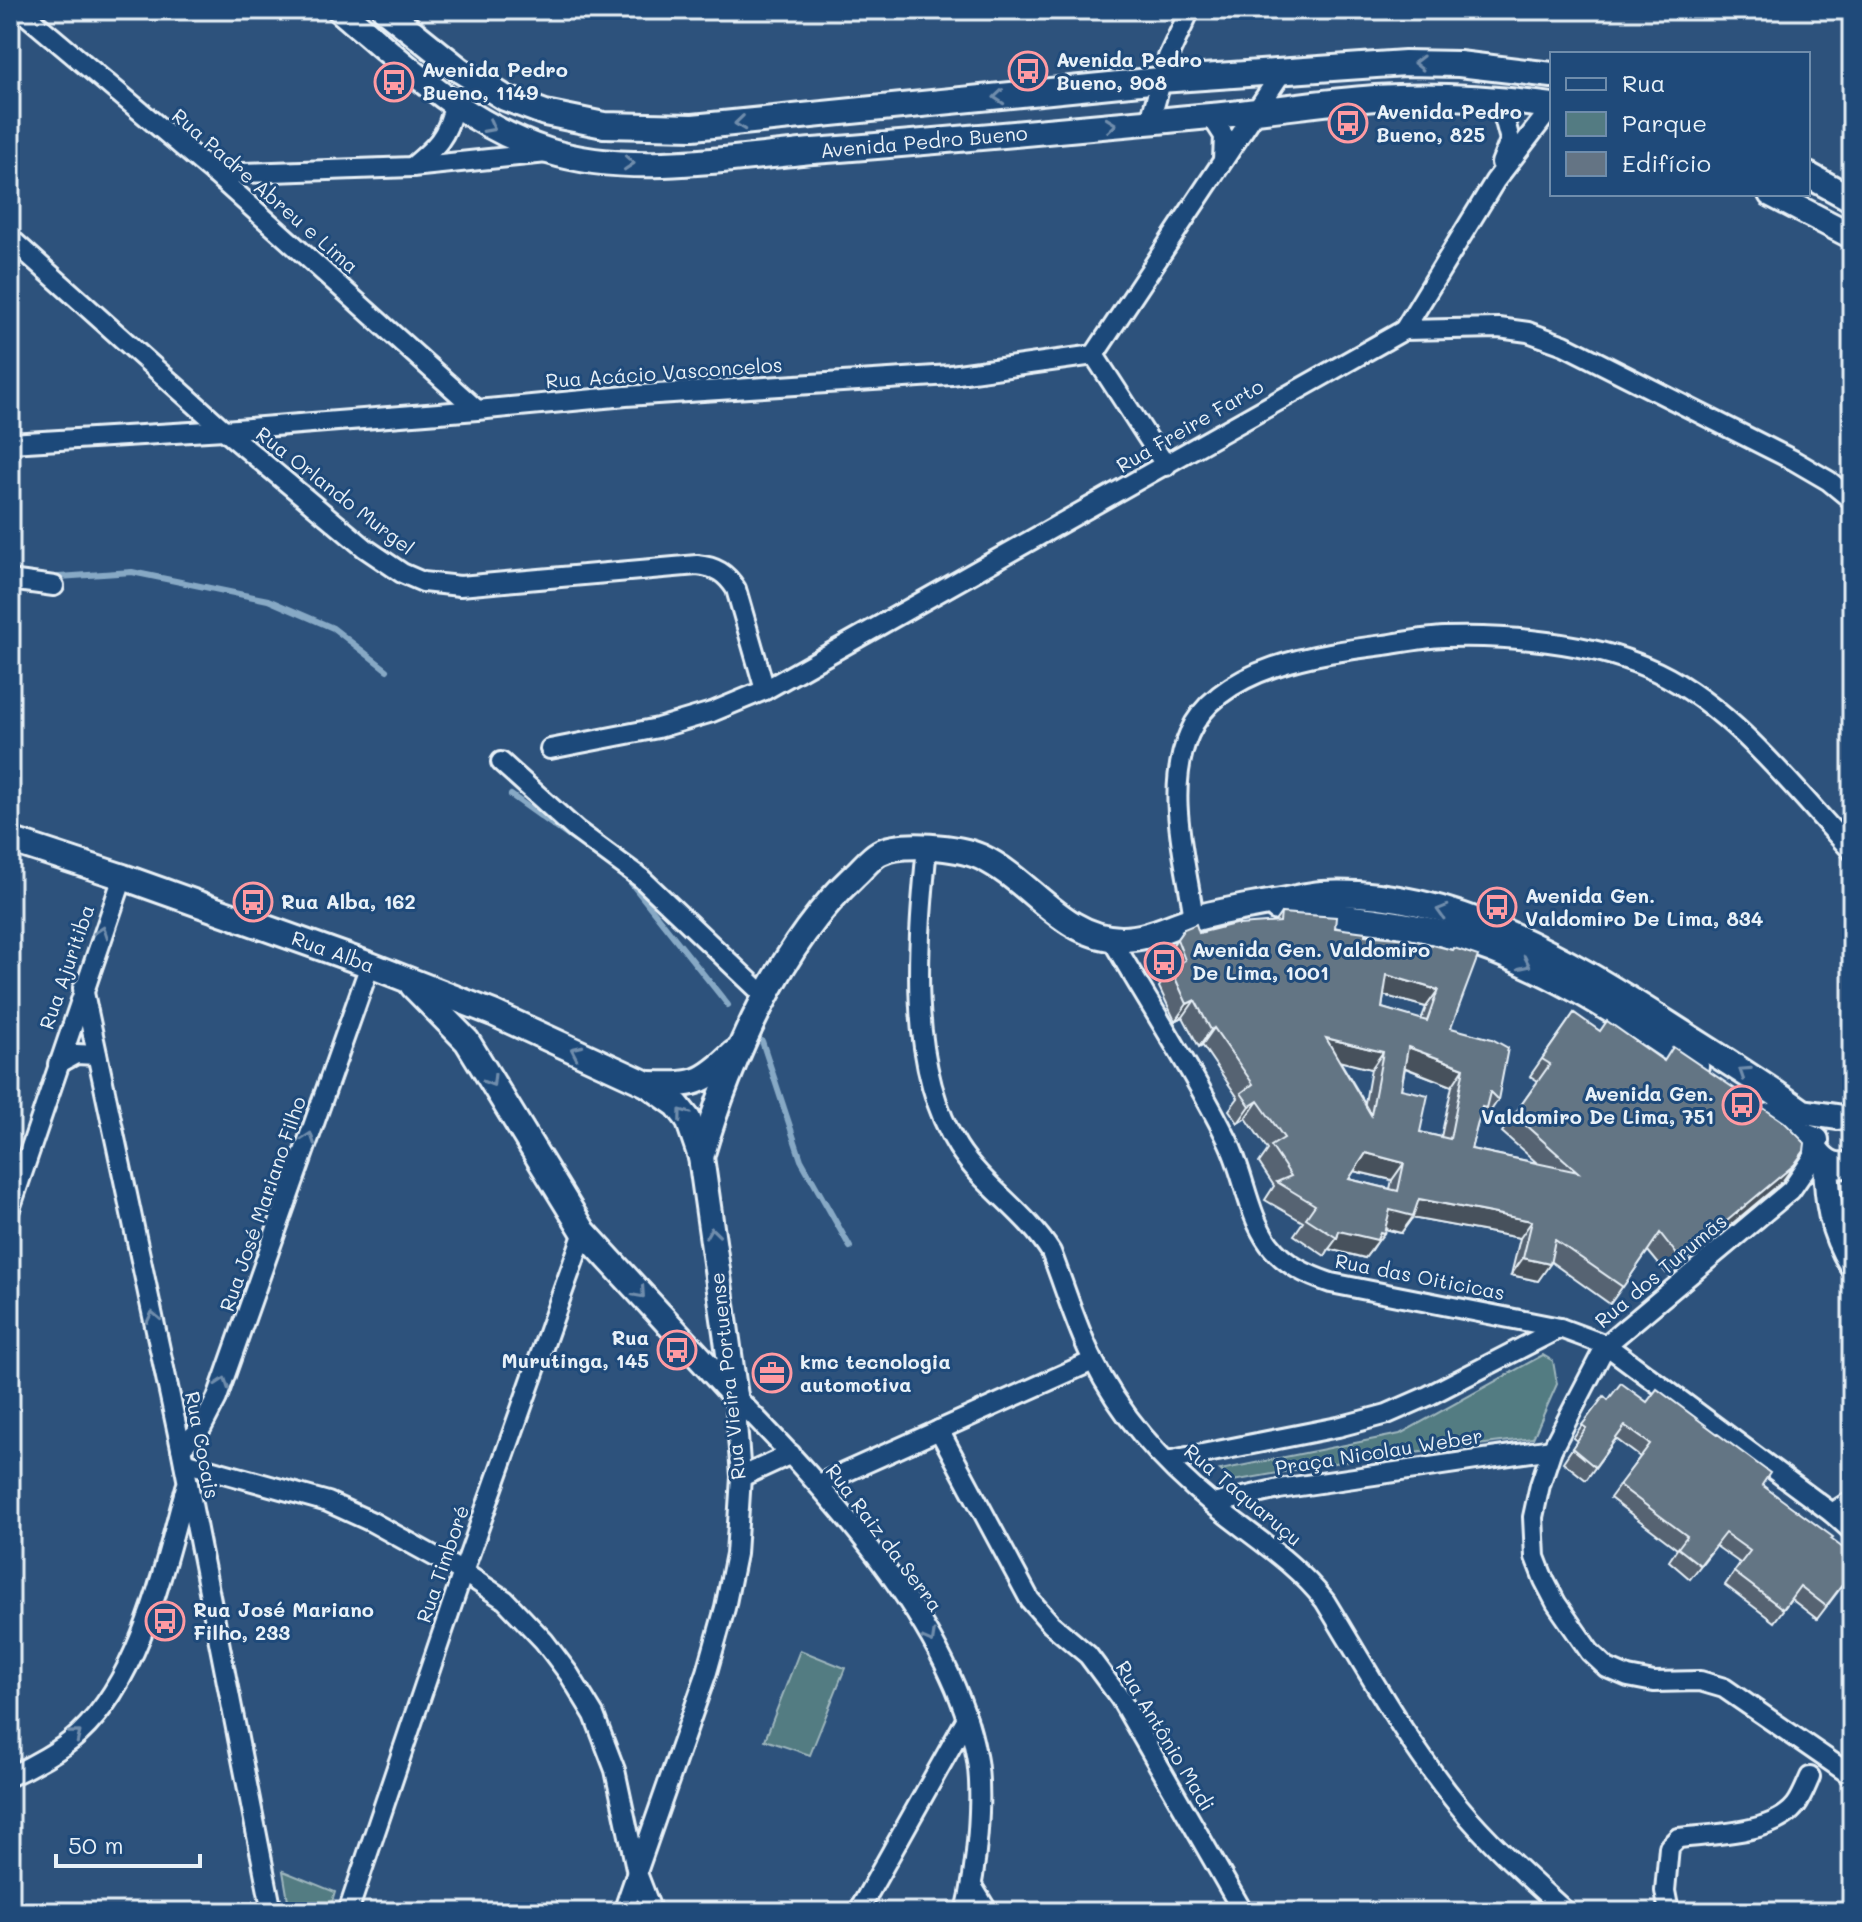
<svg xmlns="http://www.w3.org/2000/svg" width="1862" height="1922" font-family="Mali,sans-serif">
  <rect width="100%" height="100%" fill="#2d527c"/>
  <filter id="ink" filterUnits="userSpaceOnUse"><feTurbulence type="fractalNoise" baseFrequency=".0125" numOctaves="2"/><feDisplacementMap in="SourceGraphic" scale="16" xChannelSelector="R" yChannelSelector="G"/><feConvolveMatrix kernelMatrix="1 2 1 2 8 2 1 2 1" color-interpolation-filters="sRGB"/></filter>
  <g filter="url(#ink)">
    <g fill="#537b82" stroke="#9eb6bd" stroke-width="2">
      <polygon points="1543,1355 1553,1361 1557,1384 1533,1438 1334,1463 1233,1481 1220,1470 1400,1434"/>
      <polygon points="800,1650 845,1668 810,1755 765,1740"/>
      <polygon points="283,1871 335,1892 329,1912 290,1912"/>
    </g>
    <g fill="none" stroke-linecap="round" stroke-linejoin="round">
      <g stroke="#87a9c5" stroke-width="6">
        <polyline points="59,577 132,572 268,600 333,628 387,670"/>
        <polyline points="511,795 574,840"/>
        <polyline points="623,873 728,1005"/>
        <polyline points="762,1041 801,1160 850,1247"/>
      </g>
      <g stroke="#e8f1f8" stroke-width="24">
        <g id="street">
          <polyline points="20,10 215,174 477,410"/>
          <polyline points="1499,99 1510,140 1501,163"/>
          <polyline points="1211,116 1224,136 1223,160"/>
          <polyline points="1150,121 1168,57 1190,10"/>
          <path d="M412 167C436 147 447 138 454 105"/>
          <polyline points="215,174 412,167 547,153"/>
          <path d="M10 238 224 430 365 548 402 573 423 582 460 586 697 565C716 567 726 573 736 589L765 690"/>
          <polyline points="1404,330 1495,181 1552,107"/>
          <polyline points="1094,355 1166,466"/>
          <polyline points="10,443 224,430 477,410 626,396 951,375 1094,355 1282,72"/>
          <polyline points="10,580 54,586"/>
          <polyline points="550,749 658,728 712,712 765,690 1404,330 1499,328 1528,332 1564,345 1793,460 1829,481 1852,500"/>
          <polyline points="501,762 576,830 641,878 767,998"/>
          <path d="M927 847C918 939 906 1065 958 1147 983 1186 1026 1212 1051 1252 1065 1288 1076 1326 1093 1360 1121 1417 1166 1466 1214 1505 1253 1537 1294 1561 1325 1601 1367 1670 1407 1743 1458 1805 1490 1844 1529 1878 1566 1912"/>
          <path d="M1194 919C1186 860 1164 791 1189 734 1218 666 1321 653 1384 645 1404 642 1424 638 1444 637 1508 635 1588 642 1646 667 1727 700 1793 788 1852 851"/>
          <path d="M1111 938C1150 1006 1194 1072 1228 1141 1244 1174 1248 1215 1269 1244 1285 1265 1307 1275 1331 1283L1560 1328 1606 1345 1832 1513 1852 1531"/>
          <polyline points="83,988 181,1448 272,1912"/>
          <polyline points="58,1064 76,1054 97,1055"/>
          <polyline points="1817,1152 1791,1190 1606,1345 1552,1449 1540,1485 1533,1517 1535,1557 1544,1580 1556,1603 1590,1652 1607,1668 1628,1677 1654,1682 1700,1681 1724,1688 1852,1776"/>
          <polyline points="10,1209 123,877"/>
          <path d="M735 1396C824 1488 953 1625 976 1755 984 1795 976 1872 966 1912"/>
          <polyline points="939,1430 1030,1600 1051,1624 1088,1655 1120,1698 1243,1912"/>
          <polyline points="181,1448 202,1427 217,1398 370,965"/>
          <polyline points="1167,1461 1338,1427 1387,1414 1428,1396 1560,1328"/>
          <polyline points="184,1462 328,1502 372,1522 463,1572 505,1600 544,1641 569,1674 594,1715 615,1770 637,1873 652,1912"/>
          <polyline points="741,1477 791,1454"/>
          <polyline points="819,1484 1093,1361"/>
          <polyline points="1213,1504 1279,1489 1552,1449"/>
          <polyline points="1832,1513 1852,1500"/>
          <path d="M10 1776C30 1767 63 1749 79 1734 141 1677 164 1566 186 1487"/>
          <polyline points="972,1886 988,1912"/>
          <polyline points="348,1912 463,1572 584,1232"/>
          <polyline points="623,1912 707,1672 725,1608 736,1554 741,1477 735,1396"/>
          <polyline points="858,1912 967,1718"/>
          <path d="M1669 1912 1665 1891 1669 1847 1678 1838C1712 1834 1774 1834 1796 1805 1802 1797 1806 1786 1810 1777"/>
        </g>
      </g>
      <g stroke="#e8f1f8" stroke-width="30">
        <g id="secondary">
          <path d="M340 10C406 66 464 124 548 151 630 177 730 158 813 151 946 141 1078 128 1211 116 1266 111 1320 102 1375 98 1434 94 1493 98 1552 106"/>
          <polyline points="385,10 460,70 505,98 545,113 604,125 693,127 1160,80 1405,63 1459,64 1552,75"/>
          <polyline points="1808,175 1852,199"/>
          <polyline points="1771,194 1852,236"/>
          <polyline points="10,840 123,877 370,965 493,1013 647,1084 677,1105 688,1119 701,1157 735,1396"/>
          <path d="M1277 908C1333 918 1392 919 1447 935 1538 960 1619 1013 1696 1066"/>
          <polyline points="413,986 467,1041 584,1232 735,1396"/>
          <path d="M647 1084C693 1085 700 1086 734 1053"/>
          <polyline points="1769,1116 1788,1130 1816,1140"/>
          <path d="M1817 1151C1826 1163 1837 1169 1852 1163"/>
          <path d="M701 1157C729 1061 780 945 854 876 862 869 870 858 879 853 901 841 959 847 981 857 1031 880 1062 938 1121 939 1148 939 1168 927 1193 919 1219 911 1248 907 1274 902 1290 900 1306 895 1322 894 1449 887 1567 959 1670 1025 1715 1054 1760 1082 1803 1112L1837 1117"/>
          <path d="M1826 1161C1827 1201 1831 1231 1852 1265"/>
        </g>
      </g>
      <use href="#street" stroke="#1f4a7a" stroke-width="18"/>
      <use href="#secondary" stroke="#1f4a7a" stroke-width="24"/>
    </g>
    <g fill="#566472" stroke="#e8f1f8" stroke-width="2" fill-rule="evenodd">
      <path d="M1281 913 1365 935 1453 950 1451 1028 1498 1100 1486 1118 1482 1114 1479 1118 1471 1149 1537 1163 1502 1132 1538 1081 1530 1076 1574 1013 1782 1182 1709 1243 1666 1273 1648 1251 1610 1304 1551 1262 1538 1281 1511 1275 1520 1238 1412 1218 1401 1233 1385 1229 1372 1250H1371L1365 1258 1329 1249 1325 1256 1294 1235 1303 1222 1265 1200 1274 1186 1259 1163 1268 1150 1246 1118 1238 1123 1229 1110 1238 1098 1202 1045 1199 1047 1183 1017 1175 1021 1159 987 1170 970 1165 956 1184 929 1199 933 1274 923ZM1384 995 1426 1007 1421 1020 1382 1008ZM1340 1061 1371 1069 1365 1103ZM1405 1068 1452 1086 1441 1137 1420 1132 1401 1089ZM1354 1171 1392 1180 1390 1189 1349 1179Z"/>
      <polygon points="1608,1400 1647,1402 1762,1485 1831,1539 1852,1573 1817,1619 1791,1599 1774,1622 1725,1585 1740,1563 1716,1546 1690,1579 1669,1561 1677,1549 1610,1498 1640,1457 1616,1439 1586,1480 1563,1462 1577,1441 1573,1438 1582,1425"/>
    </g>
    <g fill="#46515c" stroke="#e8f1f8" stroke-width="2">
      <polygon points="1387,975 1438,990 1426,1007 1375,993"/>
      <polygon points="1195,1000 1183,1017 1175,1021 1187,1004"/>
      <polygon points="1214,1028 1202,1045 1199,1047 1211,1030"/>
      <polygon points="1326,1038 1383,1052 1371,1069 1314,1055"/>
      <polygon points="1408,1047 1464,1068 1452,1086 1396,1064"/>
      <polygon points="1258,1101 1246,1118 1238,1123 1250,1106"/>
      <polygon points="1366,1153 1404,1163 1392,1180 1354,1171"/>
      <polygon points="1794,1165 1782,1182 1709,1243 1666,1273 1678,1256"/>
      <polygon points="1419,1199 1532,1221 1520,1238 1412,1218 1401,1233 1378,1227 1390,1210"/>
      <polygon points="1339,1231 1380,1232 1384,1233 1365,1258 1329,1249 1337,1238"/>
      <polygon points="1523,1258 1550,1264 1538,1281 1511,1275"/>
    </g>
    <g fill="#647484" stroke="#e8f1f8" stroke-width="2" fill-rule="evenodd">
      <path d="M1281 913 1336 917 1335 928 1365 932V935L1409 939 1453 950 1454 948 1478 956 1451 1028 1492 1039 1508 1048 1498 1100 1490 1092 1486 1108 1482 1107 1471 1149 1578 1172 1514 1115 1550 1064 1542 1059 1574 1013 1600 1031 1607 1021 1664 1061 1673 1047 1784 1122 1805 1143 1804 1151 1794 1165 1721 1226 1678 1256 1660 1233 1623 1287 1555 1240 1550 1264 1523 1258 1532 1221 1419 1199 1413 1216 1390 1210 1384 1233 1380 1232 1377 1240 1339 1231 1337 1238 1306 1218 1315 1205 1277 1182 1291 1176 1271 1146 1284 1138 1258 1101 1250 1106 1241 1093 1253 1084 1214 1028 1211 1030 1195 1000 1187 1004 1171 969 1185 960 1177 939 1184 929 1196 924 1199 933 1239 923V925L1280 922ZM1387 975 1438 990 1427 1021 1382 1008ZM1326 1038 1383 1052 1371 1115ZM1408 1047 1464 1068 1450 1139 1420 1132 1428 1095 1401 1089ZM1366 1153 1404 1163 1398 1191 1349 1179Z"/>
      <polygon points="1621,1383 1647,1402 1657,1389 1770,1473 1762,1485 1833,1537 1831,1539 1852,1555 1852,1572 1826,1606 1800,1586 1783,1609 1734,1572 1750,1551 1725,1533 1700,1565 1678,1548 1687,1536 1619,1485 1650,1444 1625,1426 1595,1467 1572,1448 1586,1428 1582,1425 1604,1396 1608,1400"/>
    </g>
    <defs><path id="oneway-chevron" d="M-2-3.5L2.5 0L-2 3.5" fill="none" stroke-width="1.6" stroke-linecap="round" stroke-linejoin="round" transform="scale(2)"/></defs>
    <g stroke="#6f8dac">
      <use href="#oneway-chevron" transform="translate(1419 63) rotate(-179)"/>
      <use href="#oneway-chevron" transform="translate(999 97) rotate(175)"/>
      <use href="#oneway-chevron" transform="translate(740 123) rotate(174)"/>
      <use href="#oneway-chevron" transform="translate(1111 125) rotate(-6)"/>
      <use href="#oneway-chevron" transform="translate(490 127) rotate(28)"/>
      <use href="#oneway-chevron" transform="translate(629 163) rotate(4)"/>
      <use href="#oneway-chevron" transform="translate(1442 911) rotate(-164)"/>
      <use href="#oneway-chevron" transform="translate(102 932) rotate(-71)"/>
      <use href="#oneway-chevron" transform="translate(1525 964) rotate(25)"/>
      <use href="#oneway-chevron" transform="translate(576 1051) rotate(-155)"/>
      <use href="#oneway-chevron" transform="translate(1744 1072) rotate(-147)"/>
      <use href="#oneway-chevron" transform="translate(491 1081) rotate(59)"/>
      <use href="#oneway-chevron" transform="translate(683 1114) rotate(-127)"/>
      <use href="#oneway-chevron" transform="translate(309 1138) rotate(-71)"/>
      <use href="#oneway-chevron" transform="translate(712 1233) rotate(-98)"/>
      <use href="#oneway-chevron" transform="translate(640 1293) rotate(48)"/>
      <use href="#oneway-chevron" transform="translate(153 1317) rotate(-102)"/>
      <use href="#oneway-chevron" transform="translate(223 1383) rotate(-71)"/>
      <use href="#oneway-chevron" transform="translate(930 1638) rotate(61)"/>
      <use href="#oneway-chevron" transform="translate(76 1735) rotate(-39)"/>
    </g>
  </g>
  <defs>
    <g id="bus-ring" transform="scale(2)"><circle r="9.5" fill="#1f4a7a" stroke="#ff9aa2" stroke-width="1.5"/><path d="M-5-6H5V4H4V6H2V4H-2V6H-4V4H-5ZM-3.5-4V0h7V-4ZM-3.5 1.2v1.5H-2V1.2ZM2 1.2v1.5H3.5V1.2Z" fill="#ff9aa2"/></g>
    <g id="office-ring" transform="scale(2)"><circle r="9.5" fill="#1f4a7a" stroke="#ff9aa2" stroke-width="1.5"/><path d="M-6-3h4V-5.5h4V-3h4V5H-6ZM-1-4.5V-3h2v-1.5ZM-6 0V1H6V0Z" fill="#ff9aa2"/></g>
  </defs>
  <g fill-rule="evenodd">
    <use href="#bus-ring" x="1028" y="71"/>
    <use href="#bus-ring" x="394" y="82"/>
    <use href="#bus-ring" x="1348" y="123"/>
    <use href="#bus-ring" x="253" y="902"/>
    <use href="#bus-ring" x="1497" y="907"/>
    <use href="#bus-ring" x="1164" y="962"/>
    <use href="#bus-ring" x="1742" y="1105"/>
    <use href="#bus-ring" x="677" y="1350"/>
    <use href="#office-ring" x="772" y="1373"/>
    <use href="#bus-ring" x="165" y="1621"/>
  </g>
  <g text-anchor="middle" stroke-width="6" stroke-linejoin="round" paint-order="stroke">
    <g font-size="20" font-weight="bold" fill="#e8f1f8" stroke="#1f4a7a" text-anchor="start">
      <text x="1056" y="67">Avenida Pedro<tspan x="1056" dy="23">Bueno, 908</tspan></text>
      <text x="422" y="77">Avenida Pedro<tspan x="422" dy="23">Bueno, 1149</tspan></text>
      <text x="1376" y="119">Avenida Pedro<tspan x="1376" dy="23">Bueno, 825</tspan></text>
      <text x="1525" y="903">Avenida Gen.<tspan x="1525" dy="23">Valdomiro De Lima, 834</tspan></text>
      <text x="281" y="909">Rua Alba, 162</text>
      <text x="1192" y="957">Avenida Gen. Valdomiro<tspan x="1192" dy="23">De Lima, 1001</tspan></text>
      <text x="1714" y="1101" text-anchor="end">Avenida Gen.<tspan x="1714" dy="23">Valdomiro De Lima, 751</tspan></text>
      <text x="649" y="1345" text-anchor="end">Rua<tspan x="649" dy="23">Murutinga, 145</tspan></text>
      <text x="800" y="1369">kmc tecnologia<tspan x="800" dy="23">automotiva</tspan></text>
      <text x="193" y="1617">Rua José Mariano<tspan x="193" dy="23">Filho, 233</tspan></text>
    </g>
    <g font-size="20" fill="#e8f1f8" stroke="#1f4a7a">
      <text transform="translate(924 142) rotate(-5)" y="7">Avenida Pedro Bueno</text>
      <text transform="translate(265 191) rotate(41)" y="7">Rua Padre Abreu e Lima</text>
      <text transform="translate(664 373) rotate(-4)" y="7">Rua Acácio Vasconcelos</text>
      <text transform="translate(1190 426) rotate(-30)" y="7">Rua Freire Farto</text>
      <text transform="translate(335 491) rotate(38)" y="7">Rua Orlando Murgel</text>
      <text transform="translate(333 952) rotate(20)" y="7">Rua Alba</text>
      <text transform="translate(67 967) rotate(-71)" y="7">Rua Ajuritiba</text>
      <text transform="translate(263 1204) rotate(-71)" y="7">Rua José Mariano Filho</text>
      <text transform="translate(1661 1271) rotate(-40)" y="7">Rua dos Turumãs</text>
      <text transform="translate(1420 1277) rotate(11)" y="7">Rua das Oiticicas</text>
      <text transform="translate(728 1376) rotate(-96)" y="7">Rua Vieira Portuense</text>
      <text transform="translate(202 1445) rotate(79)" y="7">Rua Cocais</text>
      <text transform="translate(1379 1452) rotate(-9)" y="7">Praça Nicolau Weber</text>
      <text transform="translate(1243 1495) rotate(40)" y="7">Rua Taquaruçu</text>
      <text transform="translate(884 1538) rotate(53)" y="7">Rua Raiz da Serra</text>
      <text transform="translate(443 1564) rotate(-71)" y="7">Rua Timboré</text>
      <text transform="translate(1165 1736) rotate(59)" y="7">Rua Antônio Madi</text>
    </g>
  </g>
  <rect width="1862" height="1922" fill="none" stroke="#1f4a7a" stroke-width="40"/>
  <rect x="20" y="20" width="1822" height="1882" fill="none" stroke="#e8f1f8" stroke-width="3" filter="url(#ink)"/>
  <rect x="1550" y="52" width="260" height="144" fill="#1f4a7a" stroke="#6f8dac" stroke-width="2"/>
  <rect x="1566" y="78" width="40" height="12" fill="#1f4a7a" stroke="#6f8dac" stroke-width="2"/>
  <text x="1622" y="92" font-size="24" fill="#e8f1f8">Rua</text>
  <rect x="1566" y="112" width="40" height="24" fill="#537b82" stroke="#6f8dac" stroke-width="2"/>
  <text x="1622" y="132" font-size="24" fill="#e8f1f8">Parque</text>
  <rect x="1566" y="152" width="40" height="24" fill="#647484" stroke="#6f8dac" stroke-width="2"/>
  <text x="1622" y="172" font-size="24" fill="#e8f1f8">Edifício</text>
  <path d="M56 1854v12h144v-12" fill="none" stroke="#e8f1f8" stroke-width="4"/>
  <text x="68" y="1854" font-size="24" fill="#e8f1f8" stroke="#1f4a7a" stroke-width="6" paint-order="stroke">50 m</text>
</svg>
